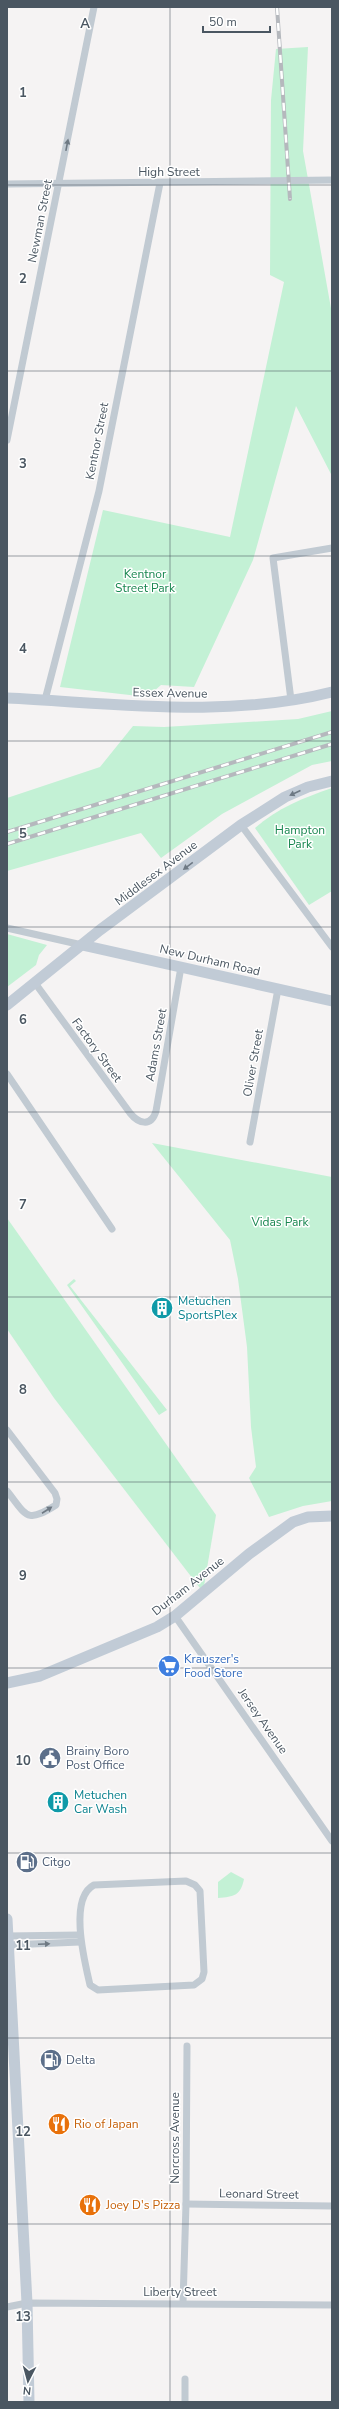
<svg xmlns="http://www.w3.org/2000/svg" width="339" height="2409" font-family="'Nunito Sans',sans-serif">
  <rect width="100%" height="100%" fill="#f5f3f3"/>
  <g fill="#c3f1d5">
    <polygon points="308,47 303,151 332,314 332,476 296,406 253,560 194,687 161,685 147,697 60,687 103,510 230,537 284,282 270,275 271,100 276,49"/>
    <polygon points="332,711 332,761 312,765 222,814 161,858 141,833 7,871 7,798 100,767 133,726 164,727 298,719"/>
    <path d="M332 788V891L309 905 255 828C276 809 305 797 332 788Z"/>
    <polygon points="7,934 47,945 39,955 36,965 7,987"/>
    <polygon points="152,1143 332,1177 332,1501 303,1506 269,1517 249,1478 256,1467 251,1427 247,1347 238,1279 230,1240"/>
    <polygon points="7,1218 216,1515 203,1592 54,1398 7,1329"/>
    <polygon points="74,1279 76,1281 70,1286 167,1410 159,1415 67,1285"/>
    <path d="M231 1872 244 1879C241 1895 234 1897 218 1898V1882Z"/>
  </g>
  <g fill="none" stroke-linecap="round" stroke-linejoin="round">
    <g stroke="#c1cad2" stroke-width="7">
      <polyline points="7,184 332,180"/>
      <polyline points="7,440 94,7"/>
      <polyline points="45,700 99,491 160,183"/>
      <polyline points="291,700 273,558 332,548"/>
      <polyline points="241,825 332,947"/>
      <polyline points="7,928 82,945"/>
      <path d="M35 983 130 1113C138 1123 151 1128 156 1111L181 967"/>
      <polyline points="7,1074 112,1229"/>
      <polyline points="250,1142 278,989"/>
      <path d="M7 1430 55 1493 57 1499 56 1505C26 1524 27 1516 7 1491"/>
      <polyline points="175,1616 332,1841"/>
      <path d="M186 1881 195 1885 200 1891 204 1972 202 1979 194 1985 98 1990 90 1985C85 1963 68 1898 94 1885Z"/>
      <polyline points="7,1936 79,1935"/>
      <polyline points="8,1945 80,1942"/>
      <polyline points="186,2204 332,2206"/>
      <polyline points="183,2303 186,2204 187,2046"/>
      <polyline points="7,2307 27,2303 332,2305"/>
      <polyline points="185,2379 185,2402"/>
    </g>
    <g stroke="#c1cbd6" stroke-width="11">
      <path d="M7 698C114 703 226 719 332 692"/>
      <polyline points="82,945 332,1001"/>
      <polyline points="7,1005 100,930 241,825 285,797 308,787 332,781"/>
      <polyline points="7,1683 40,1676 157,1627 175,1616 249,1554 293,1522 308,1517 332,1516"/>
      <polyline points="7,1919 27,2303 29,2402"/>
    </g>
    <g stroke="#b5b8bd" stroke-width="4">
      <g id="rail">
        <polyline points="277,7 290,199"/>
        <polyline points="7,832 332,732"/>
        <polyline points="7,844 332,744"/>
      </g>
    </g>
    <use href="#rail" stroke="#fff" stroke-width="2.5" stroke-dasharray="8" stroke-linecap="butt"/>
  </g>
  <defs><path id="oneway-solid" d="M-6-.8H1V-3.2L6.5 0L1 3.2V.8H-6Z"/></defs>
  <g fill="#6e7983">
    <use href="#oneway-solid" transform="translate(67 145) rotate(-79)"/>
    <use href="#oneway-solid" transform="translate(47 1510) rotate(-33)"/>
    <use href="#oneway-solid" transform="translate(44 1944) rotate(-3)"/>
  </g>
  <g fill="#6e7984">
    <use href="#oneway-solid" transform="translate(295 793) rotate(155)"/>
    <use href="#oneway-solid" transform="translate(188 866) rotate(143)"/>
  </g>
  <path fill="none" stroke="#4a5661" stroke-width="1" stroke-opacity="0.55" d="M170 7V2402M7 185H332M7 371H332M7 556H332M7 741H332M7 927H332M7 1112H332M7 1297H332M7 1482H332M7 1668H332M7 1853H332M7 2038H332M7 2224H332"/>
  <defs>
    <g id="building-disc" transform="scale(1.15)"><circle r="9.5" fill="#0f9aa8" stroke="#fff"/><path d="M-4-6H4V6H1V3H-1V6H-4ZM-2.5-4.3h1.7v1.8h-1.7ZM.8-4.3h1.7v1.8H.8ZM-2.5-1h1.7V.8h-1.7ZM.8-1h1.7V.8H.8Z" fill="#fff"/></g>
    <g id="supermarket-disc" transform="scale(1.15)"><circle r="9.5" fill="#3f7fe0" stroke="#fff"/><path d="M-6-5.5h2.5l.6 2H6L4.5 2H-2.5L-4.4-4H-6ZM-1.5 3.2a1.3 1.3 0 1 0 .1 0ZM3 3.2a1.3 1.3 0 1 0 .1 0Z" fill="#fff"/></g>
    <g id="civic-disc" transform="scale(1.15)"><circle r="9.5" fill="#5c6f8a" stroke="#fff"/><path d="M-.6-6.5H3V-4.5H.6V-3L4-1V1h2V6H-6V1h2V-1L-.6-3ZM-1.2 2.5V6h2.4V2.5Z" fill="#fff"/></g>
    <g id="fuel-disc" transform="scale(1.15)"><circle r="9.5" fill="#5c6f8a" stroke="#fff"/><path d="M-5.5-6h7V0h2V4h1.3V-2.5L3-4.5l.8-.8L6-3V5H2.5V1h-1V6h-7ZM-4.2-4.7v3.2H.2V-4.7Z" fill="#fff"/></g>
    <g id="restaurant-disc" transform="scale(1.15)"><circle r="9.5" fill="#e8710a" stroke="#fff"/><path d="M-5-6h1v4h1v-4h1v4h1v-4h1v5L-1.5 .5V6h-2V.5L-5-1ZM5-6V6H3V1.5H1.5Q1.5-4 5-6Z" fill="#fff"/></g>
  </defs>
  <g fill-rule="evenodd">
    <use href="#building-disc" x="162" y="1308"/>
    <use href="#supermarket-disc" x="169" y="1666"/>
    <use href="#civic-disc" x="50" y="1758"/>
    <use href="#building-disc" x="58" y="1802"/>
    <use href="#fuel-disc" x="27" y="1862"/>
    <use href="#fuel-disc" x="51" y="2060"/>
    <use href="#restaurant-disc" x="59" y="2124"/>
    <use href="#restaurant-disc" x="90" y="2205"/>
  </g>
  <g text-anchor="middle" stroke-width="3" stroke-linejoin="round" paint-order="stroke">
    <g font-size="12" fill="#4a5661" stroke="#fff">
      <text x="169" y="176">High Street</text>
      <text transform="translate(40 221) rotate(-79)" y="4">Newman Street</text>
      <text transform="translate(97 441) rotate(-79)" y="4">Kentnor Street</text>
      <text transform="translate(170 693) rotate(1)" y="4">Essex Avenue</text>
      <text transform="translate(156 873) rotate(-37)" y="4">Middlesex Avenue</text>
      <text transform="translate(210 960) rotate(13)" y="4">New Durham Road</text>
      <text transform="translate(156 1045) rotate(-80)" y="4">Adams Street</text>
      <text transform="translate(97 1050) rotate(54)" y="4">Factory Street</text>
      <text transform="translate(253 1063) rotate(-80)" y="4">Oliver Street</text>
      <text transform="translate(188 1586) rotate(-38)" y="4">Durham Avenue</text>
      <text transform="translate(263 1721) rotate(55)" y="4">Jersey Avenue</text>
      <text transform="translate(175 2138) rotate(-90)" y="4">Norcross Avenue</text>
      <text transform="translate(259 2194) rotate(1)" y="4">Leonard Street</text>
      <text x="180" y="2296">Liberty Street</text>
    </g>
    <g font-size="12" fill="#17864f" stroke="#fff">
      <text x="145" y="578">Kentnor<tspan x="145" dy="14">Street Park</tspan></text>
      <text x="300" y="834">Hampton<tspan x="300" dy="14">Park</tspan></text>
      <text x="280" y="1226">Vidas Park</text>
    </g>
    <g font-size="12" fill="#0d838f" stroke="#fff" text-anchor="start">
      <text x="178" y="1305">Metuchen<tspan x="178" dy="14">SportsPlex</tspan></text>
      <text x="74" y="1799">Metuchen<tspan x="74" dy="14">Car Wash</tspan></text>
    </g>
    <g font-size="12" fill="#366cbe" stroke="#fff" text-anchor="start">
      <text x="184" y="1663">Krauszer's<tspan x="184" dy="14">Food Store</tspan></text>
    </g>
    <g font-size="12" fill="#4e5e75" stroke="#fff" text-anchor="start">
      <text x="66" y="1755">Brainy Boro<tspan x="66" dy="14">Post Office</tspan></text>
      <text x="42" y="1866">Citgo</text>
      <text x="66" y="2064">Delta</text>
    </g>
    <g font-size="12" fill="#c56008" stroke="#fff" text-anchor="start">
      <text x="74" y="2128">Rio of Japan</text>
      <text x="106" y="2209">Joey D's Pizza</text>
    </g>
  </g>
  <g font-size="13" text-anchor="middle" font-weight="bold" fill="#4a5661" stroke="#fff" stroke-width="3" stroke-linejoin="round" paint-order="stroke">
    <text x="85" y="28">A</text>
    <text x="23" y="97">1</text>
    <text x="23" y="283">2</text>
    <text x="23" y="468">3</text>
    <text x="23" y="653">4</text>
    <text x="23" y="838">5</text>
    <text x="23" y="1024">6</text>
    <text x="23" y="1209">7</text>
    <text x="23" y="1394">8</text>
    <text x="23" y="1580">9</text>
    <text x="23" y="1765">10</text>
    <text x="23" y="1950">11</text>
    <text x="23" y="2136">12</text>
    <text x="23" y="2321">13</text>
  </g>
  <rect width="339" height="2409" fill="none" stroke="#4a5661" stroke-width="16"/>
  <g transform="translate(28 2381) rotate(186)" stroke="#ffffff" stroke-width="3" paint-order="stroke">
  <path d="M0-3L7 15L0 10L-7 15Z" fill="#4a5661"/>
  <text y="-6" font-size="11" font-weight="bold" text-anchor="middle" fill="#4a5661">N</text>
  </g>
  <path d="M203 26v6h67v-6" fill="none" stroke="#4a5661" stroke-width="2"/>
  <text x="209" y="26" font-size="12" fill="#4a5661" stroke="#ffffff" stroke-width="3" paint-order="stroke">50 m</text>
</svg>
